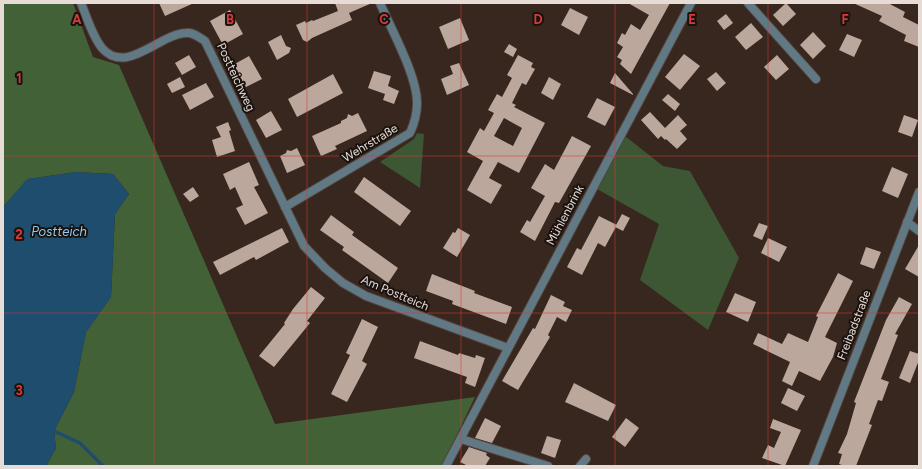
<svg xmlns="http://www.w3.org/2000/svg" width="922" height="469" font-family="Figtree,sans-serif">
  <rect width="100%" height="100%" fill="#37271e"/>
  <g fill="#3d5633">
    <polygon points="417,133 424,134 420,188 380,162 414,139"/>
    <polygon points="625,136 663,166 690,171 739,258 708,330 640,280 659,224 597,189"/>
  </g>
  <polygon fill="#426137" points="3,3 73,3 93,57 119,65 275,424 475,397 442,466 46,466 56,448 54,431 74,392 86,332 111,297 115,214 129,194 113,174 76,172 28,179 3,207"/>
  <polygon fill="#1e4d6e" points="76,172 113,174 129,194 115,214 111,297 86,332 74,392 54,431 56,448 46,466 3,466 3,207 27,179"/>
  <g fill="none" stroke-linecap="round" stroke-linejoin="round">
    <polyline stroke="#1e4d6e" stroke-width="3.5" points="54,431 80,443 103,466"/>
  </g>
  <g fill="#bca79c" fill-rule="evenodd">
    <polygon points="159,3 194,3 165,16"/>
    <polygon points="335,3 372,3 349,13 352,20 312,38 307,42 303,40 296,25 305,21 306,23 312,20 313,21 338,11"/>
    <polygon points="628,3 670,3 631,74 620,64 622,60 617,57 623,47 617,43 622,33 625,35 631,24 640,30 649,15"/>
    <polygon points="786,3 796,14 783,26 773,15"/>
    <polygon points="853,3 888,3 905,12 903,17 919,25 919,47 904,41 906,35 879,21 882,16"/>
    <polygon points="570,8 588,17 579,35 561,25"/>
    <polygon points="230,10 243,34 223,45 210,21"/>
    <polygon points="726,14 733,23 724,30 717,21"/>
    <polygon points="460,18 469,40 448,49 439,27"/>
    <polygon points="751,23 763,37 746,50 735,37"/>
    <polygon points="813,32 826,46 813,59 800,45"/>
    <polygon points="847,34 862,40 854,57 839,50"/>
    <polygon points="281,35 286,46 291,48 289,53 277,60 268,42"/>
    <polygon points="509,44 517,49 513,57 504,52"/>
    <polygon points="684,54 700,66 680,90 665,77"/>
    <polygon points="189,55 196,67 182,75 175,63"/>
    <path d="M518 55 533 63 531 67 535 69 526 85 522 83 512 103 516 105 514 107 545 123 519 173 498 162 489 178 502 185 491 204 467 190 483 161 467 152 480 128 484 131 494 113 488 110 497 94 502 97 512 78 507 75ZM504 118 522 128 513 146 494 136Z"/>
    <polygon points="777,55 789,69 776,80 764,67"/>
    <polygon points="249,56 262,79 246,87 233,65"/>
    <polygon points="459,63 469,85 447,95 441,79 453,74 450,66"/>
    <polygon points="374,71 391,76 388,86 399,91 394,104 383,100 385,94 368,88"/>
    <polygon points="716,72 726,83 717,91 707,79"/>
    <polygon points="615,73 633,94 633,95 610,83"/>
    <polygon points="333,74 343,93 297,117 288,99"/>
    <polygon points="180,77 185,87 172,93 167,84"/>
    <polygon points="549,77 561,84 553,100 541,93"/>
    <polygon points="206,83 214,97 190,110 182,95"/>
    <polygon points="668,94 680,104 675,111 662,100"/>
    <polygon points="597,98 615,107 605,126 587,117"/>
    <polygon points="271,111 282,130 266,138 256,120"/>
    <polygon points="650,112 665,128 678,115 687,125 680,131 687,139 677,149 666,139 665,140 661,136 658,139 641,120"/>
    <polygon points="358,113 367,131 335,146 337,149 321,156 312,136 341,123 341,121 347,118 348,114 352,116"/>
    <polygon points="904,115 918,120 912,137 898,132"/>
    <polygon points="228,122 231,130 229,131 235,151 217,157 212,140 221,137 216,127"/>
    <polygon points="572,136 591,146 559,203 555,202 535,241 520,232 527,220 530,222 545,196 531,188 545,164 554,170"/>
    <polygon points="297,148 305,165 287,173 280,156 286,153 287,150 291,151"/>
    <polygon points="249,162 259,185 254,187 268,213 245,225 236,208 243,205 235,187 230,190 223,174"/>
    <polygon points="892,167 908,174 898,198 882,191"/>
    <polygon points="364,177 411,211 400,226 354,192"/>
    <polygon points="193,187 199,196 190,202 183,194"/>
    <polygon points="622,214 630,218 623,231 615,227"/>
    <polygon points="331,215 354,232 352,235 398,268 388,283 342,250 344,247 320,230"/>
    <polygon points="599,216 617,225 605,247 598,243 582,275 567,267 577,248 581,250"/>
    <polygon points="759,223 768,226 762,240 753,236"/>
    <polygon points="282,228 289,242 256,260 254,257 220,275 213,262"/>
    <polygon points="458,228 470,235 457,257 443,248 453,232 455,233"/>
    <polygon points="768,238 787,247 779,262 761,253"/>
    <polygon points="919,245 919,277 905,269"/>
    <polygon points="866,247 881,252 874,269 860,264"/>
    <polygon points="838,273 853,281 825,337 837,343 833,357 820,381 799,371 792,386 782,381 790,362 753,344 758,333 782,344 788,333 808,342 818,317 816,316"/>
    <polygon points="432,274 475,291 474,293 512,307 506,324 452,304 453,301 426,291"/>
    <polygon points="311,287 325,298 307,321 310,323 274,367 259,356 285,324 284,323 293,309"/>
    <polygon points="735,293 756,302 748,322 726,312"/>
    <polygon points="551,295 565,302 563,306 572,310 566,322 557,317 548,335 550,337 518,390 502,381 533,328 535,329"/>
    <polygon points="899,297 912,304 895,334 898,335 881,379 889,382 882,401 878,400 869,424 872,425 856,466 845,466 839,464 842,454 838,453 847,434 856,403 854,402 886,320"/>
    <polygon points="362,319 378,327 362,361 367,364 347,402 331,394 350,355 346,353"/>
    <polygon points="420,341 458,355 459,353 475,358 476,355 485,358 475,387 465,383 467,377 414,358"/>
    <polygon points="910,351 919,354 919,360 910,383 899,378"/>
    <polygon points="574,383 616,405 608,421 565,402"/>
    <polygon points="788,388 805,396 797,411 781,403"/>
    <polygon points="485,418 501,426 492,443 475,438"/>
    <polygon points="626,418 639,428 625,447 612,437"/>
    <polygon points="773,419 801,430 785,466 762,458 768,445 774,448 781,432 770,428"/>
    <polygon points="547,436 561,440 555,458 541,453"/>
    <polygon points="469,447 487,453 486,455 490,458 485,466 468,466 460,462"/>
  </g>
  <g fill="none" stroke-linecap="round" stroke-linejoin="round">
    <g stroke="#53443b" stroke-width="10">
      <g id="minor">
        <path d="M81 3C87 17 92 36 102 48 126 76 159 34 186 33 193 32 199 37 205 41L304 246 325 268 343 283 366 296 508 348"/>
        <polyline points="748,3 816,79"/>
        <path d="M285 207 410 133C414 124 417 114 417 104 418 77 391 29 380 3"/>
        <polyline points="907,222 919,231"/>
        <polyline points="461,439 548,466"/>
        <polyline points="446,466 691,3"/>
        <polyline points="580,466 586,459"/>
        <polyline points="813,466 919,192"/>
      </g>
    </g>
    <use href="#minor" stroke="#607984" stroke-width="8"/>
  </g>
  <path fill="none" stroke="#d83a39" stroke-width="1" stroke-opacity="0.55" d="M154 3V466M307 3V466M461 3V466M615 3V466M768 3V466M3 156H919M3 313H919"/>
  <g text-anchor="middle" stroke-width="4" stroke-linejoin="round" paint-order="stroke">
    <g font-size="12" fill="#e7dbd6" stroke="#19120e">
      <text transform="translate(236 77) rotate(65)" y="4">Postteichweg</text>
      <text transform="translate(370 143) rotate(-31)" y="4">Wehrstraße</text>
      <text transform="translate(565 215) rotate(-62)" y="4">Mühlenbrink</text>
      <text transform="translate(395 293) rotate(23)" y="4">Am Postteich</text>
      <text transform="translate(854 325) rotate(-69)" y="4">Freibadstraße</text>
    </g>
    <g font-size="13" font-style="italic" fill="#92caf5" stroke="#19120e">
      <text x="59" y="236">Postteich</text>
    </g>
  </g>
  <g font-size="13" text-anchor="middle" font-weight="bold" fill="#d83a39" stroke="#19120e" stroke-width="4" stroke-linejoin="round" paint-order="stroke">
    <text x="77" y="24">A</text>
    <text x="230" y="24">B</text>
    <text x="384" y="24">C</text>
    <text x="538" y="24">D</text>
    <text x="692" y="24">E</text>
    <text x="845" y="24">F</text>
    <text x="19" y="83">1</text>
    <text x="19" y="239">2</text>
    <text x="19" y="395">3</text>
  </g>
  <rect width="922" height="469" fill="none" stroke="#e7dbd6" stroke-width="8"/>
</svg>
